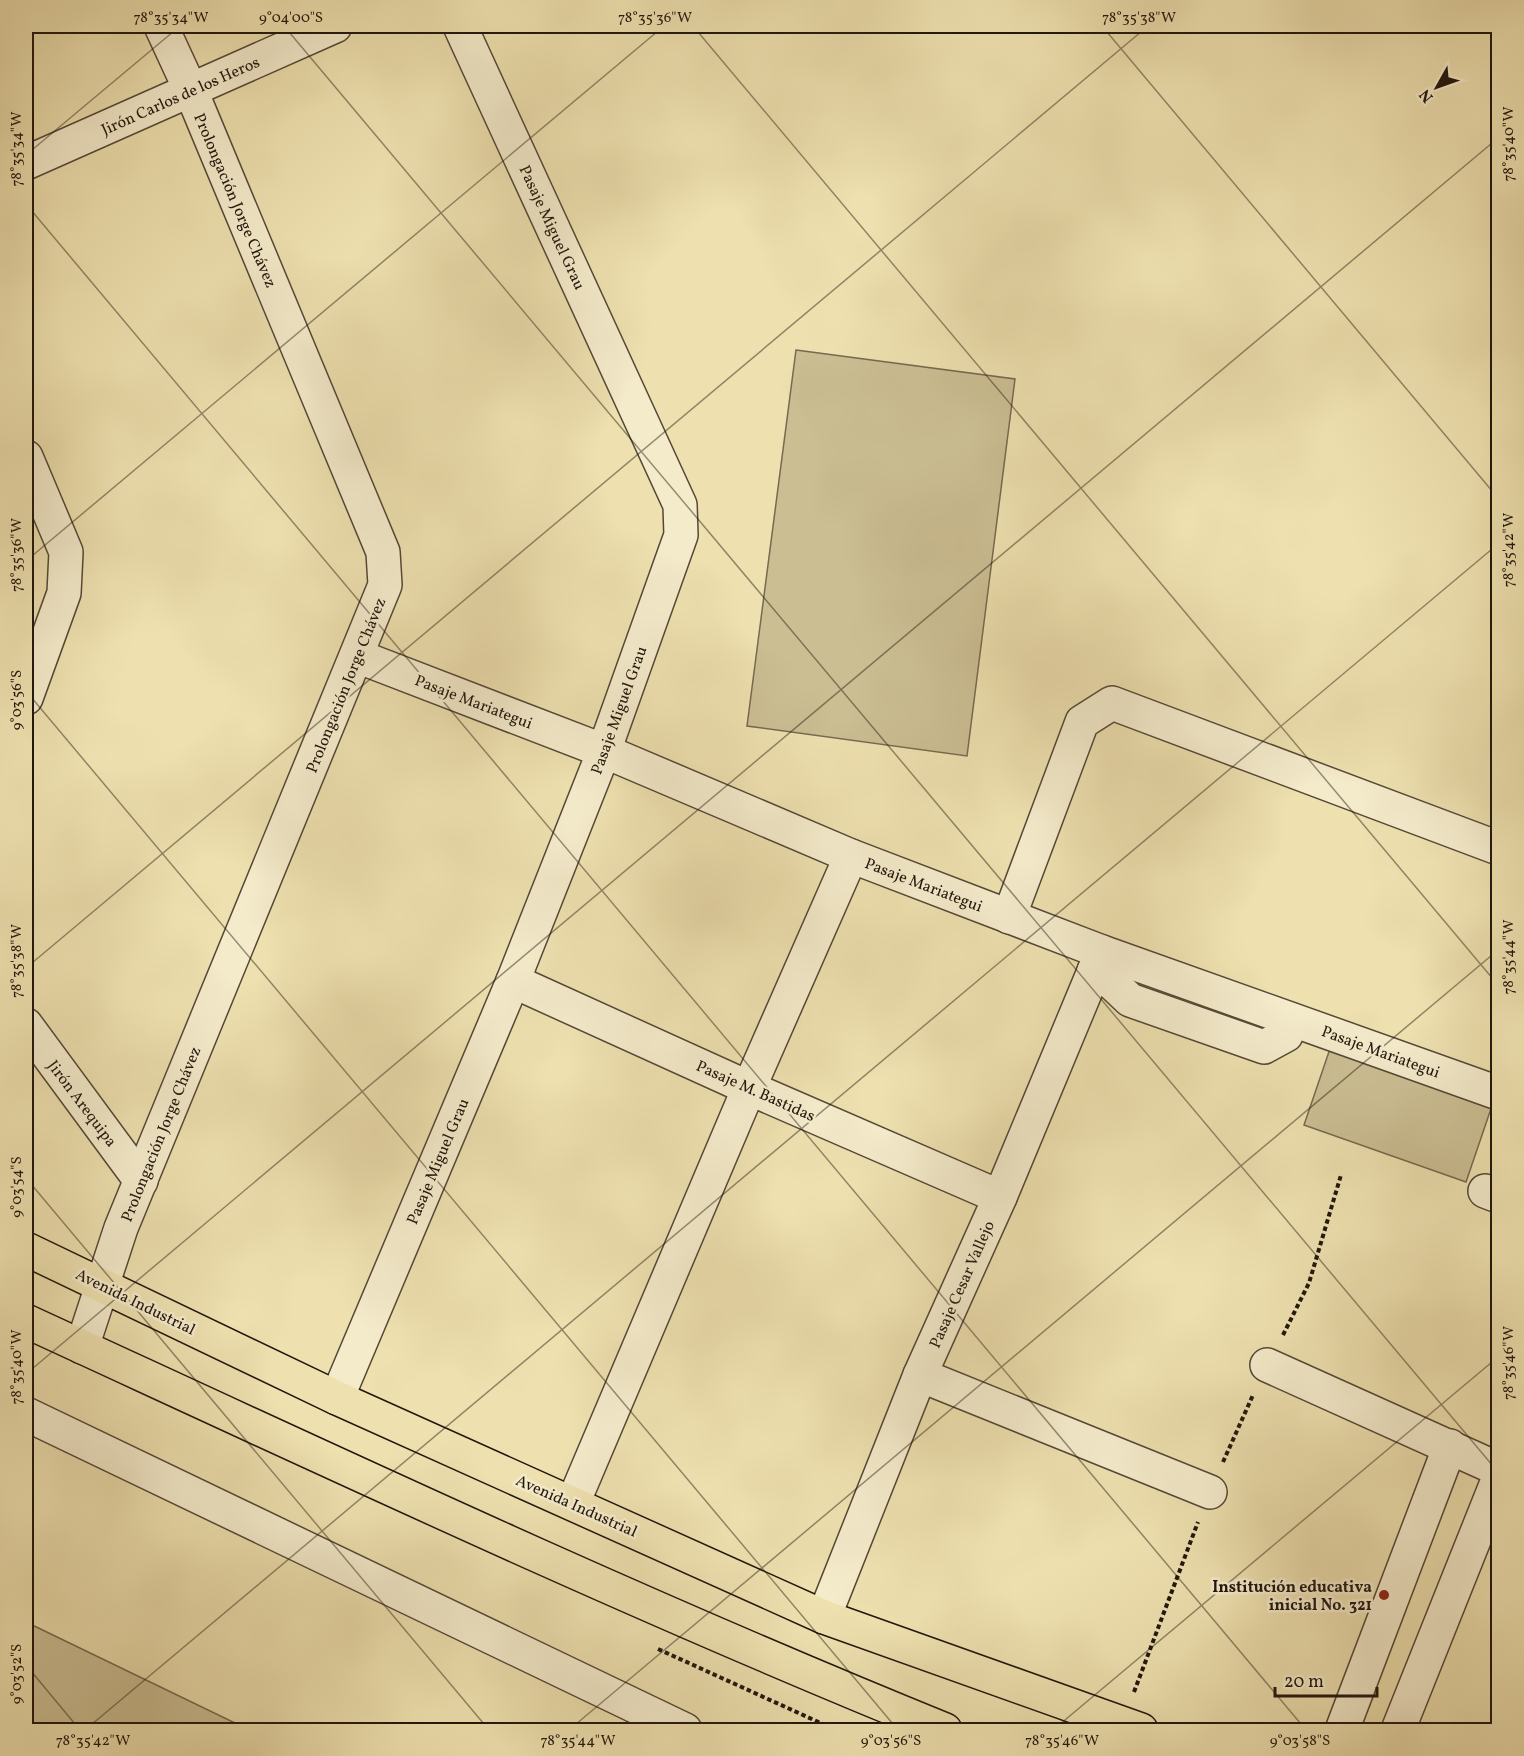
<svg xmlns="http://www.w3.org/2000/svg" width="1524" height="1756" font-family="Vollkorn,serif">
  <rect width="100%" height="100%" fill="#eee0af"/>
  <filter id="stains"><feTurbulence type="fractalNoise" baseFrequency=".00333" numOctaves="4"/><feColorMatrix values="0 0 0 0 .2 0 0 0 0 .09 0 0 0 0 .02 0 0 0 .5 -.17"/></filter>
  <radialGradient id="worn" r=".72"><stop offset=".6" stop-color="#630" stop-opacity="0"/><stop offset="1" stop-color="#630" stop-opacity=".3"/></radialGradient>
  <g fill="#cbbe93" stroke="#766a50" stroke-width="1.5">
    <polygon points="796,350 1015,379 967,756 747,726"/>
    <polygon points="1334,1037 1496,1094 1466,1182 1304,1125"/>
    <polygon points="26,1622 237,1724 275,1730 26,1730"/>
  </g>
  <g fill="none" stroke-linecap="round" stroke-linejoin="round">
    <g stroke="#544836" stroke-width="36">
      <g id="minor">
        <polyline points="26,163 335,26"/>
        <polyline points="26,457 66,552 64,593 26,698"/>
        <polyline points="357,656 604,751 851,856 1102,952 1498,1093"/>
        <polyline points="1009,917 1082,722 1112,703 1498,848"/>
        <polyline points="1094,971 1112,983 1130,1000 1264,1047 1286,1035 1292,1020"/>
        <polyline points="513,981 749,1088 1000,1197"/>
        <polyline points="26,1025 141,1181"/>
        <polyline points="1485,1191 1498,1196"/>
        <polyline points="82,1347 121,1228 385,585 383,552 191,91 161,26"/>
        <polyline points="1267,1365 1498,1469"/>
        <polyline points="920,1375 1210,1492"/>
        <polyline points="337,1398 513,981 604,751 681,535 680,505 460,26"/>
        <polyline points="26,1414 685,1730"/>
        <polyline points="573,1503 749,1088 851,856"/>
        <polyline points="824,1617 920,1375 1000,1197 1102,952"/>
        <polyline points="1342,1730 1450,1446"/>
        <polyline points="1398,1730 1498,1480"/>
      </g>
    </g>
    <g stroke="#20160d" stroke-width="36">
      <g id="major">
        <polyline points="26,1249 337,1398 824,1617 1141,1730"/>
        <path d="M26 1321C330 1461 634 1604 945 1730"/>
      </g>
    </g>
    <g stroke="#20160d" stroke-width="4" stroke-dasharray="4.5 3" stroke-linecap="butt">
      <polyline points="1283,1335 1309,1283 1341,1175"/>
      <polyline points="1223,1462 1253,1395"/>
      <polyline points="658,1649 836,1730"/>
      <polyline points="1134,1692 1198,1522"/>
    </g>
    <use href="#minor" stroke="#f4ebcb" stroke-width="33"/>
    <use href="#major" stroke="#eee0af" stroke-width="33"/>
  </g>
  <path fill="none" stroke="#20160d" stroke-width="1.5" stroke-opacity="0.45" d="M284 26 1498 1472M693 26 1498 985M1102 26 1498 498M26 155 180 26M26 204 1306 1730M26 561 664 26M26 691 898 1730M26 968 1148 26M26 1178 489 1730M26 1374 1498 138M26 1665 80 1730M85 1730 1498 544M569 1730 1498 950M1053 1730 1498 1357"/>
  <circle fill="#8f2418" stroke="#f4ebcb" stroke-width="2" cx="1384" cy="1595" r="6"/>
  <g text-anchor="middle" stroke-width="5" stroke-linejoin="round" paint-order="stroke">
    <g font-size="16" fill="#20160d" stroke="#f4ebcb">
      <text transform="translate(180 95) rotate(-24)" y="6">Jirón Carlos de los Heros</text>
      <text transform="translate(236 200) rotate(67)" y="6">Prolongación Jorge Chávez</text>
      <text transform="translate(553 227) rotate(65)" y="6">Pasaje Miguel Grau</text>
      <text transform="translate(345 685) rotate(-68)" y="6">Prolongación Jorge Chávez</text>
      <text transform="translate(474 701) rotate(21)" y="6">Pasaje Mariategui</text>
      <text transform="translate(618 710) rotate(-70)" y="6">Pasaje Miguel Grau</text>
      <text transform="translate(924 884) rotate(21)" y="6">Pasaje Mariategui</text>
      <text transform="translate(1381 1051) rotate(20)" y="6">Pasaje Mariategui</text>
      <text transform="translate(756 1090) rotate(24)" y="6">Pasaje M. Bastidas</text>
      <text transform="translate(83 1103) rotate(53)" y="6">Jirón Arequipa</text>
      <text transform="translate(160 1134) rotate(-68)" y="6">Prolongación Jorge Chávez</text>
      <text transform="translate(437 1161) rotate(-67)" y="6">Pasaje Miguel Grau</text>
      <text transform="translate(961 1284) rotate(-66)" y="6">Pasaje Cesar Vallejo</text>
      <text transform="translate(136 1301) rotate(26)" y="6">Avenida Industrial</text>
      <text transform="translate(577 1505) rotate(24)" y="6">Avenida Industrial</text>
    </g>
    <g font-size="16" font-weight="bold" fill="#20160d" stroke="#f4ebcb" text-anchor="end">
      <text x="1372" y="1592">Institución educativa<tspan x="1372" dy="18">inicial No. 321</tspan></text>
    </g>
  </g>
  <rect width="1524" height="1756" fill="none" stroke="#eee0af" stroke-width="66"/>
  <g transform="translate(1437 87) rotate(230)" stroke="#f4ebcb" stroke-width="4.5" paint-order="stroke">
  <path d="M0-4.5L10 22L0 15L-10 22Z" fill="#20160d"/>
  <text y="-9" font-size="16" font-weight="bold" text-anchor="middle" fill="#20160d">N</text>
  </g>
  <path d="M1275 1687v9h102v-9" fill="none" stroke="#20160d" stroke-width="3"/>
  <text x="1284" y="1687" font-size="18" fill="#20160d" stroke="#f4ebcb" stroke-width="4.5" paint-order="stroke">20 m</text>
  <rect x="33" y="33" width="1458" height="1690" fill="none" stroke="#20160d" stroke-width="2"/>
  <g font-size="15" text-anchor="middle" fill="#20160d">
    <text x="171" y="22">78°35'34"W</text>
    <text x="291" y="22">9°04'00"S</text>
    <text x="655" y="22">78°35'36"W</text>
    <text x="1139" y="22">78°35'38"W</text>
    <text transform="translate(1508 144) rotate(-90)" y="5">78°35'40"W</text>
    <text transform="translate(16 149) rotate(-90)" y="5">78°35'34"W</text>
    <text transform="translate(1508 550) rotate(-90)" y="5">78°35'42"W</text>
    <text transform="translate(16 555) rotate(-90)" y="5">78°35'36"W</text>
    <text transform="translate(16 700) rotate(-90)" y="5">9°03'56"S</text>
    <text transform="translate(1508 957) rotate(-90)" y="5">78°35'44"W</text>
    <text transform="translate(16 961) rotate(-90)" y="5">78°35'38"W</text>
    <text transform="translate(16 1187) rotate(-90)" y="5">9°03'54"S</text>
    <text transform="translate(1508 1363) rotate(-90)" y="5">78°35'46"W</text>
    <text transform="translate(16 1367) rotate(-90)" y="5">78°35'40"W</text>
    <text transform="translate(16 1674) rotate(-90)" y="5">9°03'52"S</text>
    <text x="93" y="1745">78°35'42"W</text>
    <text x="578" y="1745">78°35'44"W</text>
    <text x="891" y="1745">9°03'56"S</text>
    <text x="1062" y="1745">78°35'46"W</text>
    <text x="1300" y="1745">9°03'58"S</text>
  </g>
  <rect width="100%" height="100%" filter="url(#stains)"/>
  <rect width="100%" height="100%" fill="url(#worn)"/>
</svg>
